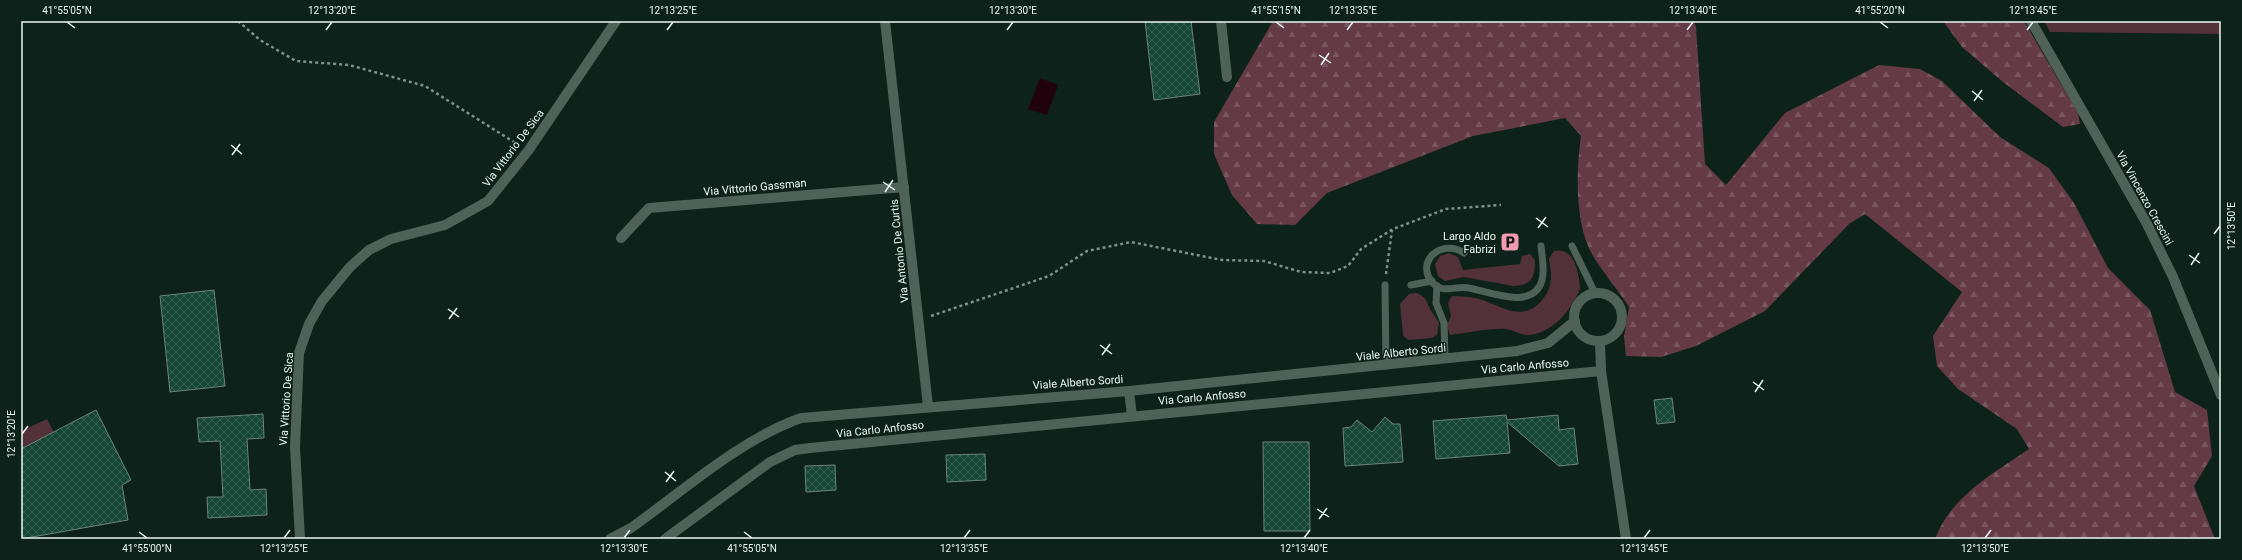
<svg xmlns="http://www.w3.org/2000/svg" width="2242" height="560" font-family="Roboto,sans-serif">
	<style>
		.green { fill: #53313a }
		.forest { fill: url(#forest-firs) }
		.water { fill: #21020c }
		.building { fill: url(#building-cross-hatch); stroke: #6b8479 }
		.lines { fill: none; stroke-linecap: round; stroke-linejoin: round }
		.path { stroke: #7f918a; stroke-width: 2.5; stroke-dasharray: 3 3; stroke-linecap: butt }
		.lane { stroke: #4f625a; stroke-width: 7 }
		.street { stroke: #4f625a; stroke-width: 10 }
		.ticks { fill: none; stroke: #eaf8f2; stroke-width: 1.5 }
		.labels { text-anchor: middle; stroke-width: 3; stroke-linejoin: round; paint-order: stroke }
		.street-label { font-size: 11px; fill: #eaf8f2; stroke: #0c221a }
		.poi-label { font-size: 11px; fill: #eaf8f2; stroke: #0c221a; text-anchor: end }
		.neatline { fill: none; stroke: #eaf8f2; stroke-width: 1.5 }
		.ticks-label { font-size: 10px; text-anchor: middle; fill: #eaf8f2 }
	</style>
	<defs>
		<pattern id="forest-firs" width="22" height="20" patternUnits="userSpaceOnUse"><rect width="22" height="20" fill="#633a45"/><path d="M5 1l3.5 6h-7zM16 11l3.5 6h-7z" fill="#7a5760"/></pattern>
		<pattern id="building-cross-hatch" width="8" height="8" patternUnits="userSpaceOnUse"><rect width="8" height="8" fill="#164636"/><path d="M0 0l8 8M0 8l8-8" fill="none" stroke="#386154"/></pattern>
	</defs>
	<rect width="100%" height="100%" fill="#0c221a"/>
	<g class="green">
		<polygon points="2044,21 2221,21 2221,34 2050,32"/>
		<path d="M1554,251C1575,246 1579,274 1580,289C1571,310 1552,335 1526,335C1519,334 1513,330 1506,329C1490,328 1466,333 1450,335L1447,325L1451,316L1448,303L1452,296C1463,296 1473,297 1483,300C1504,308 1524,322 1542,300C1553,287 1552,275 1549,259Z"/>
		<path d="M1449,253L1458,257L1463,270L1520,264L1522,256L1530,254L1535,260C1535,278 1532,285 1513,286L1464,277L1445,281L1438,276L1435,264L1440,256Z"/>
		<path d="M1416,293C1428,297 1426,303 1432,312C1434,316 1437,319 1439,323L1437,335L1432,338L1408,340L1403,335L1400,304L1409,294Z"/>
		<polygon points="47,419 54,433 21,448 21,431"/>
	</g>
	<g class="forest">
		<path d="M1273,21H1694L1696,27L1705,164L1726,185L1785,113L1879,65L1920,69L1942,81L2000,137L2049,168L2074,203L2108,268L2150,310L2175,392L2207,410L2212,456L2194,486L2215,539H1935C1951,496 1994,473 2029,449L2017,429L1958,389L1937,366L1933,336L1962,292L1865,214L1849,224L1765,311L1696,346L1661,357L1626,356L1624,337L1629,307C1618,290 1605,275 1595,259C1574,228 1576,171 1581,136L1565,118L1473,136L1327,193L1295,225L1257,224L1232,195L1214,154V122Z"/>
		<polygon points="1943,21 2024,21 2078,113 2080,124 2063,127 2003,82 1962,47"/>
	</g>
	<polygon class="water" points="1040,78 1058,85 1047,115 1028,109"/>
	<g class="building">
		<polygon points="1145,21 1191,21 1200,94 1154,100"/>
		<polygon points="214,290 225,386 170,392 160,296"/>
		<polygon points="1672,398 1675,422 1657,424 1654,400"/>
		<polygon points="96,410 131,480 122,485 128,520 21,539 21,449"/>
		<polygon points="263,414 264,438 247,439 250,490 266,489 267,515 208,518 207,497 223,497 220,441 199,442 197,418"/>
		<polygon points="1506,415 1507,420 1558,415 1559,430 1574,428 1578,464 1559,466 1507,422 1510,453 1436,459 1433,421"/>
		<polygon points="1385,417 1393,424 1400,424 1403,462 1345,466 1343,428 1351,427 1357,420 1372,432"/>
		<polygon points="1263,442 1309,442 1310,531 1264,531"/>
		<polygon points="985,454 986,480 947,482 946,455"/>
		<polygon points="835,465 836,490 806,492 805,466"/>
	</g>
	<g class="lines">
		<g class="path">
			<polyline points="238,21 260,40 296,61 349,65 425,86 517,144"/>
			<polyline points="1386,274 1392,230"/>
			<polyline points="931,316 1049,276 1087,251 1131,242 1222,260 1264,261 1301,272 1330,273 1348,266 1361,249 1393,229 1446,209 1501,205"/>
		</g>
		<g class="lane">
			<polyline points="1572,246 1595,293"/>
			<path d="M1464,253C1442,238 1415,261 1432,282C1443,295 1456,285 1469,288C1490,292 1534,311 1542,280C1545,270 1542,257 1541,246"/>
			<polyline points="1385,285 1386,366"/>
			<polyline points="1411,285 1432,281"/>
			<polyline points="1437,286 1436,303 1444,323 1445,359"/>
		</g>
		<g class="street">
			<polyline points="885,21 928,406"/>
			<polyline points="1221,21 1227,77"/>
			<polyline points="2031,21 2147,224 2173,277 2221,395"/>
			<polyline points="621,238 649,208 904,187"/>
			<circle cx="1598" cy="317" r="24"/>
			<polyline points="1600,341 1601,371"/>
			<polyline points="1129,391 1132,416"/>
			<polyline points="300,539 295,447 299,353 309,324 322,301 350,267 369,250 391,239 445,225 488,201 528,151 616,21"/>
			<path d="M610,539L631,528C683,491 741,439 801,418L1129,391L1517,351L1548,343L1575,321"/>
			<polyline points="665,539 770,462 795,450 810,448 1601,371 1626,539"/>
		</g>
	</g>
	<path class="ticks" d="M67,22L75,28M1276,22L1284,28M1880,22L1888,28M326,30L332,22M667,30L673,22M1007,30L1013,22M1347,30L1353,22M1687,30L1693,22M2027,30L2033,22M1319,55L1331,63M1321,65L1329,53M1972,91L1983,100M1974,101L1982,90M231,145L242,154M232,155L240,144M883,182L895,190M885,192L893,180M1536,218L1548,227M1538,228L1546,217M2214,234L2220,226M2189,255L2200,263M2191,265L2199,253M448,309L459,317M449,319L457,308M1100,345L1112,354M1102,355L1110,344M1753,382L1764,390M1755,392L1763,380M22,434L28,426M665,472L676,481M666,482L674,471M1317,509L1329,517M1319,519L1327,508M139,532L147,538M744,532L752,538M284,538L290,530M624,538L630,530M964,538L970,530M1304,538L1310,530M1644,538L1650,530M1985,538L1991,530"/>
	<defs>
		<symbol id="parking-square" viewBox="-11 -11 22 22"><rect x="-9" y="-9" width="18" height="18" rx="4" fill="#f19ab1" stroke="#0c221a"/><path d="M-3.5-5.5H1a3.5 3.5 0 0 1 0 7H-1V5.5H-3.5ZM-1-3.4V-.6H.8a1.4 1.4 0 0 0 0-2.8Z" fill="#111"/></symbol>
	</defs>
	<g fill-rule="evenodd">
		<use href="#parking-square" x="1499" y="231" width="22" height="22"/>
	</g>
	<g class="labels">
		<g class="street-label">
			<text transform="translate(513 148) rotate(-53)" y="4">Via Vittorio De Sica</text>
			<text transform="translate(755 187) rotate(-5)" y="4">Via Vittorio Gassman</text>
			<text transform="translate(2145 198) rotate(61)" y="4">Via Vincenzo Crescini</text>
			<text transform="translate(899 251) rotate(-96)" y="4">Via Antonio De Curtis</text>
			<text transform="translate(1401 352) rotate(-6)" y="4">Viale Alberto Sordi</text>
			<text transform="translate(1525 366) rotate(-5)" y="4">Via Carlo Anfosso</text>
			<text transform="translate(1078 382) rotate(-4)" y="4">Viale Alberto Sordi</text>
			<text transform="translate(1202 397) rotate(-5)" y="4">Via Carlo Anfosso</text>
			<text transform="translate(286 399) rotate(-86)" y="4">Via Vittorio De Sica</text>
			<text transform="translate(880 429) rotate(-6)" y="4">Via Carlo Anfosso</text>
		</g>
		<g class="poi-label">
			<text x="1496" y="240">Largo Aldo<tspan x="1496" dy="13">Fabrizi</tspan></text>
		</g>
	</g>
	<rect width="2242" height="560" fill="none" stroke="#0c221a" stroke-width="44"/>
	<rect x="22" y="22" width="2198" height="516" class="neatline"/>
	<g class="ticks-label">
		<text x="67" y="14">41°55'05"N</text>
		<text x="332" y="14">12°13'20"E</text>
		<text x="673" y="14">12°13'25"E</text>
		<text x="1013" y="14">12°13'30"E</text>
		<text x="1276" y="14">41°55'15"N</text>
		<text x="1353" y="14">12°13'35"E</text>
		<text x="1693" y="14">12°13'40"E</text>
		<text x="1880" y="14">41°55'20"N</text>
		<text x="2033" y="14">12°13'45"E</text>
		<text transform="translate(2231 226) rotate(-90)" y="4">12°13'50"E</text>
		<text transform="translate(11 434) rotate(-90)" y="4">12°13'20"E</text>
		<text x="147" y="552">41°55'00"N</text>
		<text x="284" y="552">12°13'25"E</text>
		<text x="624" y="552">12°13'30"E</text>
		<text x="752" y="552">41°55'05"N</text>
		<text x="964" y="552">12°13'35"E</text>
		<text x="1304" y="552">12°13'40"E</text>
		<text x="1644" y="552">12°13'45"E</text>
		<text x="1985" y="552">12°13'50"E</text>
	</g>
</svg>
